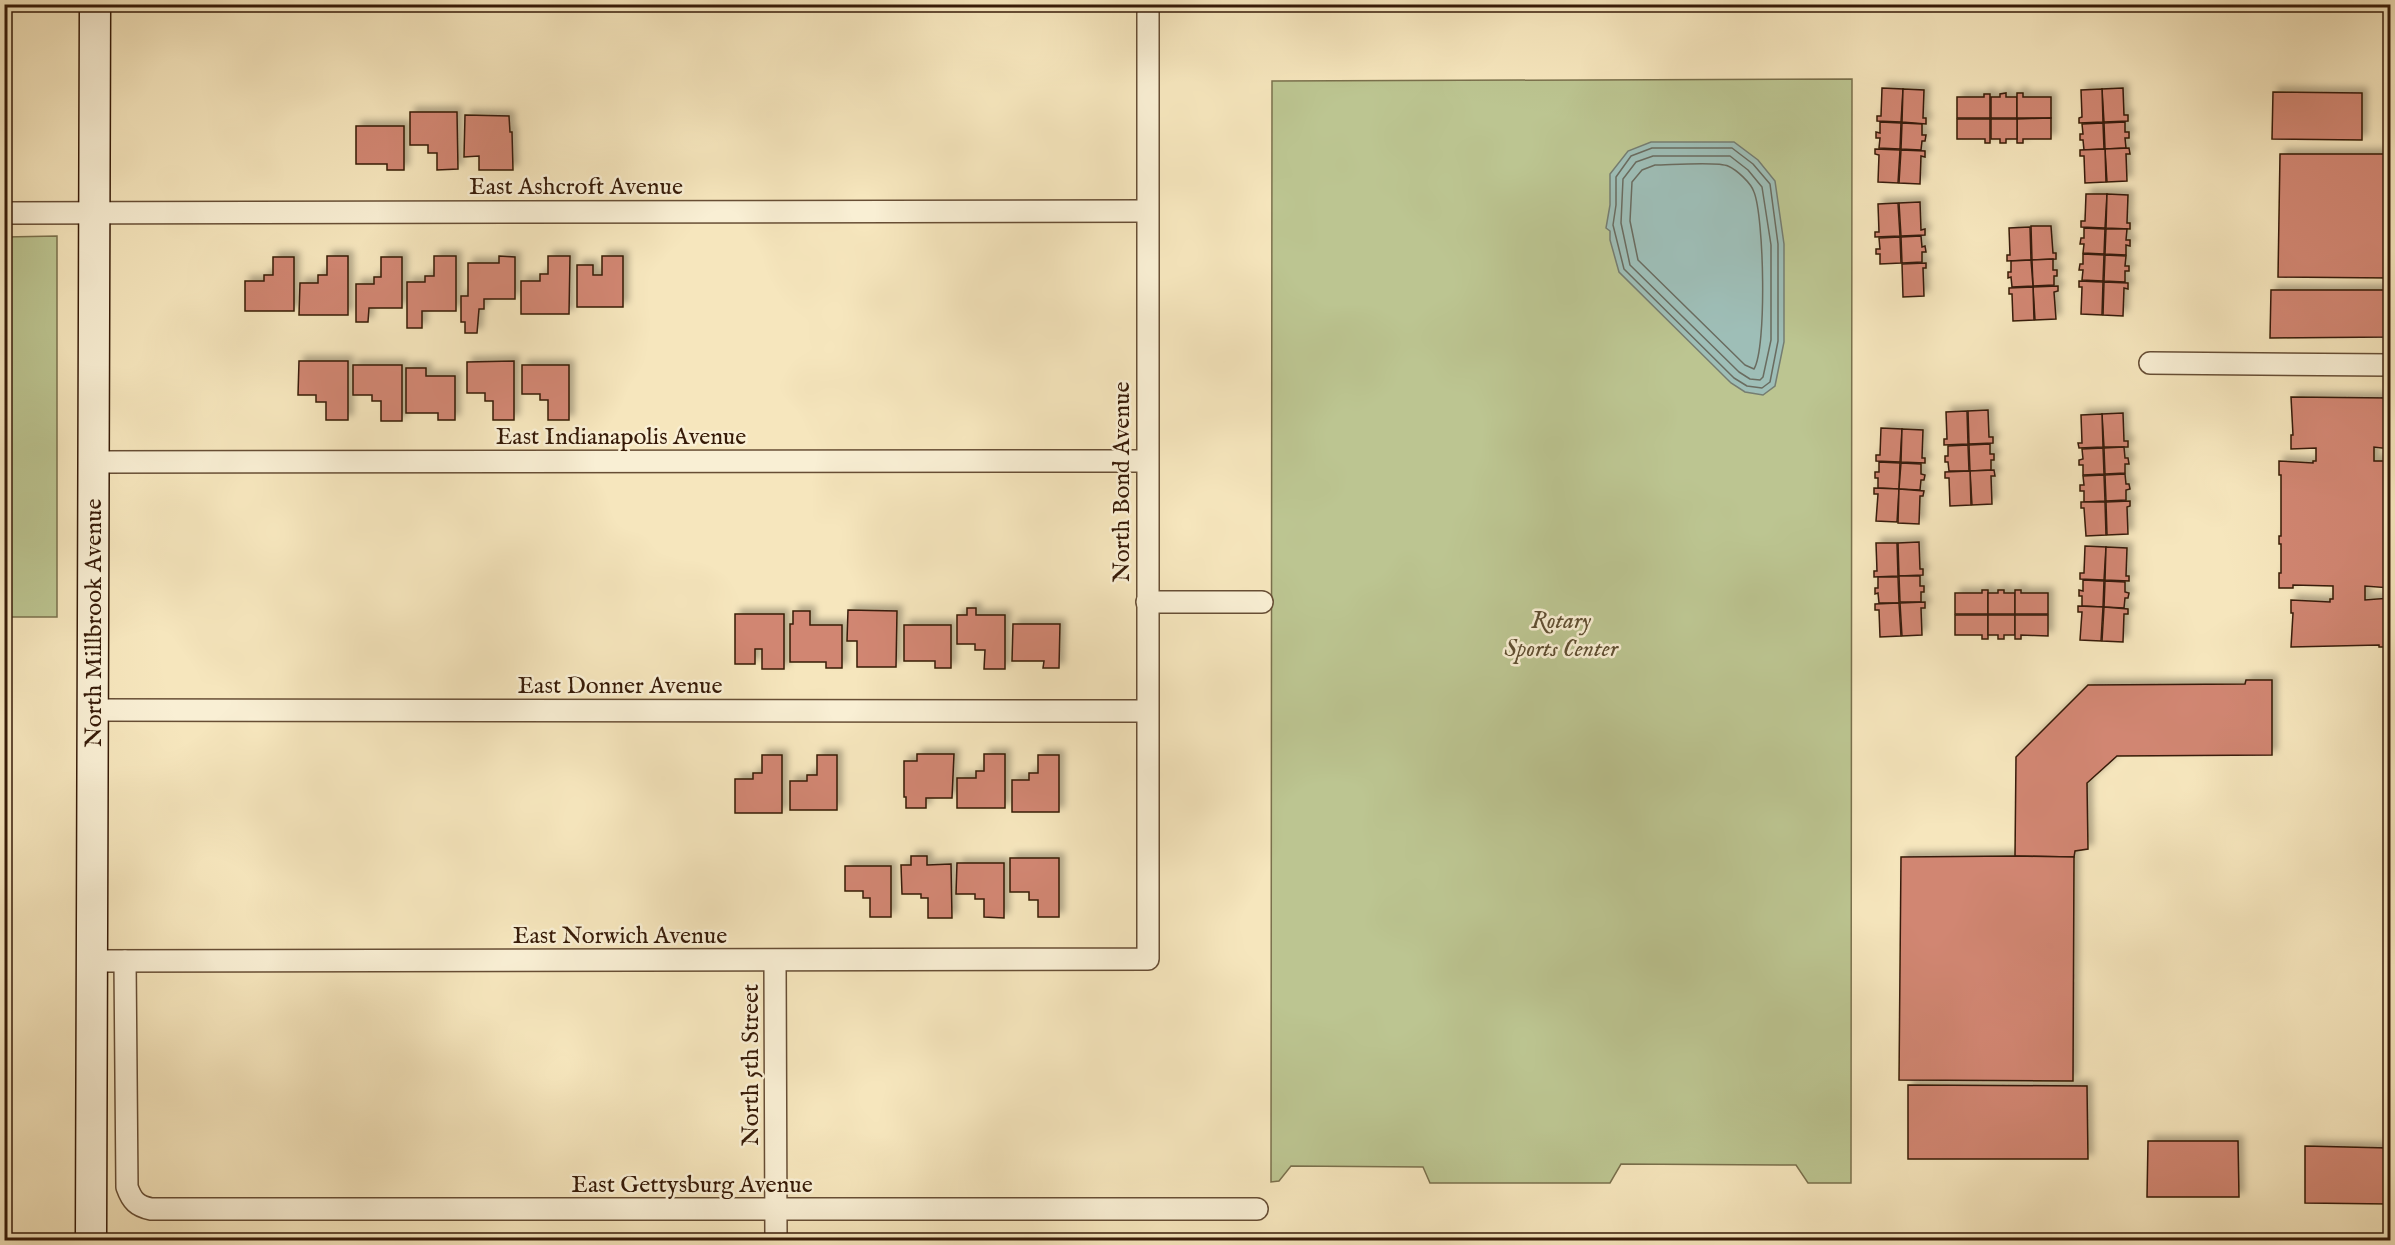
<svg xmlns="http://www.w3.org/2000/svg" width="2395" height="1245" font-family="'IM FELL English',serif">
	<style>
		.green { fill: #bcc591; stroke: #7a704c; stroke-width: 1.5 }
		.water { fill: #9ebeb7; stroke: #757d71; stroke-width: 1.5 }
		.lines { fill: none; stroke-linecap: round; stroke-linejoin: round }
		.shore { stroke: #6a6c60; stroke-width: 1.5 }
		.building { fill: #d18672; stroke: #371b08; stroke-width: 1.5; filter: url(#shadow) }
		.street-casing { stroke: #674e35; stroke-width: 24 }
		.secondary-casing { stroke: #371b08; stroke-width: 33 }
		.street { stroke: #f9efd4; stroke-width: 21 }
		.secondary { stroke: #f9efd4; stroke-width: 30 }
		.labels { text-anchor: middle; stroke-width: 5; stroke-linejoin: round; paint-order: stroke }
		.street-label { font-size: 24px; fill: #371b08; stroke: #f9efd4 }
		.park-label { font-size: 24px; font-style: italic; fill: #5f4e31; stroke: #f9efd4 }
	</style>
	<defs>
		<filter id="shadow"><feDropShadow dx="5" dy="-5" stdDeviation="3" flood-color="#0004"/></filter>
	</defs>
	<rect width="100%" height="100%" fill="#f6e6bd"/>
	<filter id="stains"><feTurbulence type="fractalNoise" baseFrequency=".00333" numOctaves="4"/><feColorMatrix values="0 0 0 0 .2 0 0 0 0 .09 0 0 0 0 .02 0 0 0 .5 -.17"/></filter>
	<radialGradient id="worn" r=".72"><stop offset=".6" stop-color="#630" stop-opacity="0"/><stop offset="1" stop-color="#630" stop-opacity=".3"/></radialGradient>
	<g class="green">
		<polygon points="1852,79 1851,1183 1808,1183 1796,1165 1621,1164 1610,1183 1430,1183 1423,1167 1291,1166 1279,1181 1271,1182 1272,81"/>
		<polygon points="57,236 57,617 5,617 5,237"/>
	</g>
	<polygon class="water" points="1651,142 1734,142 1758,160 1775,181 1784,244 1784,342 1775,386 1763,395 1745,392 1731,383 1619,272 1610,240 1610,231 1606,228 1610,205 1610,174 1628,151"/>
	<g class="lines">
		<g class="shore">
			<polygon points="1652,148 1732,148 1753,164 1770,184 1778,244 1778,341 1770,382 1762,388 1747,386 1734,378 1624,269 1613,225 1616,205 1616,177 1631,156"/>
			<polygon points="1653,156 1730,156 1748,170 1762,187 1771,245 1771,340 1763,377 1760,380 1750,379 1739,372 1630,265 1621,223 1623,179 1636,162"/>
			<path d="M1655,165C1669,165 1719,161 1728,166C1737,170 1751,183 1754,192C1764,217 1767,347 1754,369L1745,365L1638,260L1630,221L1632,182L1642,170Z"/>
		</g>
	</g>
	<g class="building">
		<polygon points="1882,88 1903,89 1901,122 1877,121 1877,116 1881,116"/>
		<polygon points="2123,88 2124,115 2128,115 2128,121 2104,122 2102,89"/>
		<polygon points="1903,89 1924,90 1923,118 1926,118 1926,124 1902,122"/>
		<polygon points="2102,89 2103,122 2079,123 2079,118 2082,117 2081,90"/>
		<polygon points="2273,92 2362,93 2362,140 2272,139"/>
		<polygon points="2006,93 2006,97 2017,97 2017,118 1991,118 1991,97 2000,97 2000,94"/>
		<polygon points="2017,93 2023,93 2023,97 2051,97 2051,118 2017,118"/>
		<polygon points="1984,94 1990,94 1990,118 1957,118 1957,97 1984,97"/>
		<polygon points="410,112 457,112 458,169 437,170 437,153 428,153 428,145 410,145"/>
		<polygon points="465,115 509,116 510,132 512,132 513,170 479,170 479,156 464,157"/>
		<polygon points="2051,118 2051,139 2023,139 2023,143 2017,143 2017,119"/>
		<polygon points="1957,119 1990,119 1990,143 1985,143 1985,139 1957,139"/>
		<polygon points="1991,119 2017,119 2017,139 2006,139 2006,143 2000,143 2000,139 1991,139"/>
		<polygon points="1880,122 1901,123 1900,149 1879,148 1880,138 1876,138 1876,132 1880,133"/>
		<polygon points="2125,122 2125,132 2129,132 2129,138 2125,138 2126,148 2105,149 2104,123"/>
		<polygon points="1902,123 1922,124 1922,135 1926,135 1925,141 1922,141 1921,150 1901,149"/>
		<polygon points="2103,123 2104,149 2084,150 2083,140 2080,140 2080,134 2083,134 2082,124"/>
		<polygon points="356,126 404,126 404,170 387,170 387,164 356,164"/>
		<polygon points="2129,148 2130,154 2126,154 2127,181 2107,182 2105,149"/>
		<polygon points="1875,149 1900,150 1898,183 1878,182 1879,155 1875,154"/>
		<polygon points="2105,149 2106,182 2085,183 2084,156 2080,156 2080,150"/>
		<polygon points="1901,150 1925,151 1925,157 1921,156 1920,184 1899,183"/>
		<polygon points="2280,154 2390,154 2390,278 2278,277"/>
		<polygon points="2086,194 2107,194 2105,228 2081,227 2081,221 2085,221"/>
		<polygon points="2107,194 2128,195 2127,223 2130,223 2130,229 2106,228"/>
		<polygon points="1920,202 1921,230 1925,229 1925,235 1901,236 1899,203"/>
		<polygon points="1898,203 1900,236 1875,237 1875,232 1879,232 1878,204"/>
		<polygon points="2031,226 2051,226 2053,253 2056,253 2056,259 2032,260"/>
		<polygon points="2030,227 2031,260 2007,261 2007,255 2010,255 2009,228"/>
		<polygon points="2084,228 2105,229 2104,254 2083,253 2084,244 2080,244 2081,238 2084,238"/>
		<polygon points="2106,229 2127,229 2126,240 2130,240 2130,246 2126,245 2126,255 2105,254"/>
		<polygon points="1921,236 1922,247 1925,246 1926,252 1922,252 1922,262 1902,263 1901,237"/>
		<polygon points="1900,237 1901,263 1880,264 1880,254 1876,254 1876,249 1880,249 1879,238"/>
		<polygon points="2083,254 2104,255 2103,281 2082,280 2083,270 2079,270 2080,264 2083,264"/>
		<polygon points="2105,255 2126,256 2125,266 2129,266 2129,271 2125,271 2125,282 2104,281"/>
		<polygon points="327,256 348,256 348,315 299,315 300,283 318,283 318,275 327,275"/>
		<polygon points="434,256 456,256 456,311 422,311 422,328 407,328 407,282 425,282 425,276 434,276"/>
		<polygon points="499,256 515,257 515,299 484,299 484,309 479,309 477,333 465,333 465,322 461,322 461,296 468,296 468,263 499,263"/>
		<polygon points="548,256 570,256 569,314 521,314 521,281 540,281 540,274 548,274"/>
		<polygon points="602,256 623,256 623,307 577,307 577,265 593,265 593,275 602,275"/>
		<polygon points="273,257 294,257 294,311 245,311 245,281 264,281 264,275 273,275"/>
		<polygon points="381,257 402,257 402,308 369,308 368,322 356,322 356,284 374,284 374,277 381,277"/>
		<polygon points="2053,259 2053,270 2057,270 2057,276 2054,276 2054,285 2033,286 2032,260"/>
		<polygon points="2031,260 2033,286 2012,287 2011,277 2008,278 2008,272 2011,272 2011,261"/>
		<polygon points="1926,263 1926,268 1923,268 1924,296 1903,297 1902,264"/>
		<polygon points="2079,281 2103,282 2102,315 2081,314 2082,287 2079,287"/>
		<polygon points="2104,282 2128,283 2128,289 2124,288 2123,316 2103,315"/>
		<polygon points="2058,286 2058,291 2054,292 2056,319 2035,320 2033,287"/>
		<polygon points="2033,287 2034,320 2013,321 2012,294 2009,294 2009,288"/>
		<polygon points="2271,290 2390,290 2390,337 2270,338"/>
		<polygon points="299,361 348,361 348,420 326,420 326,402 316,402 316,395 298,395"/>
		<polygon points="514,361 514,420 493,420 493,401 485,401 485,393 467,393 467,362"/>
		<polygon points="353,365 402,365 402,421 381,421 381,401 372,401 372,395 353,395"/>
		<polygon points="522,365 569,365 569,420 548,420 548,400 540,400 540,394 522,394"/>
		<polygon points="406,368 426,368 426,376 455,376 455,420 438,420 438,413 406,413"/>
		<polygon points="2291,397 2390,398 2390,449 2374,447 2374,461 2389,461 2387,505 2389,505 2387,573 2390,573 2390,588 2365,586 2365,600 2390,598 2390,647 2379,647 2379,645 2291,647 2293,613 2291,613 2291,600 2330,602 2330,599 2333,599 2333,586 2293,585 2293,588 2279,588 2279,573 2281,573 2281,544 2279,544 2279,536 2281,536 2281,475 2279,475 2279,461 2313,463 2313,461 2316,461 2316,448 2291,449 2291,435 2293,435"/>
		<polygon points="1988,410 1989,437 1993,437 1993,443 1969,444 1968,411"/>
		<polygon points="1967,411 1968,444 1944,445 1944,439 1947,439 1946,412"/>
		<polygon points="2123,413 2124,441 2128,441 2128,447 2104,447 2102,414"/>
		<polygon points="2102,414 2103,447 2079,448 2078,443 2082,443 2081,415"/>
		<polygon points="1881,428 1902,429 1900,462 1876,461 1876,455 1880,455"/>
		<polygon points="1902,429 1923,430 1922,458 1925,458 1925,463 1901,462"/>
		<polygon points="1990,444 1990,454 1994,454 1994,460 1991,460 1991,470 1970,471 1969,445"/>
		<polygon points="1968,445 1969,471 1949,471 1948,462 1945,462 1945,456 1948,456 1948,446"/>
		<polygon points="2124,447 2125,458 2128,458 2129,464 2125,464 2125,473 2105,474 2104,448"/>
		<polygon points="2103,448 2104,474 2083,475 2083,465 2079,465 2079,460 2083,459 2082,449"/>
		<polygon points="1879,462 1900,463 1899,489 1878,488 1878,478 1875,478 1875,472 1879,472"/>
		<polygon points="1901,463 1921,464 1921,474 1925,475 1924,480 1921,480 1920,490 1899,489"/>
		<polygon points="1994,470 1995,476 1991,476 1992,504 1972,505 1970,471"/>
		<polygon points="1970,471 1971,505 1950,506 1949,478 1945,478 1945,472"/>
		<polygon points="2125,474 2126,484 2129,484 2130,489 2126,490 2126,500 2106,501 2105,475"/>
		<polygon points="2104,475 2105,501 2084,502 2084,491 2080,491 2080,485 2084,485 2083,476"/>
		<polygon points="1874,488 1899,489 1897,522 1876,521 1878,494 1874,494"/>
		<polygon points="1899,489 1924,491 1923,496 1920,496 1919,524 1898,523"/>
		<polygon points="2130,501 2130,506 2127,507 2128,534 2107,535 2106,502"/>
		<polygon points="2081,502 2105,502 2106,535 2086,536 2084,508 2081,508"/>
		<polygon points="1919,542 1920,569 1923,569 1923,575 1899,576 1898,543"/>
		<polygon points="1876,543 1897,543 1898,576 1874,577 1874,571 1877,571"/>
		<polygon points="2085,546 2106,547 2104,580 2080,579 2080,573 2084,573"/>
		<polygon points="2106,547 2127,548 2126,576 2129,576 2129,581 2105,580"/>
		<polygon points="1899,576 1920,576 1920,586 1924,586 1924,592 1921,592 1921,602 1900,602"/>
		<polygon points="1878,577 1898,577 1899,603 1879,603 1878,593 1875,594 1875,588 1878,588"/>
		<polygon points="2083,580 2104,581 2103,607 2082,606 2082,596 2079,596 2079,590 2083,591"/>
		<polygon points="2105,581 2125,582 2125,592 2129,593 2128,598 2125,598 2124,608 2104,607"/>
		<polygon points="1982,590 1988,590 1988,614 1955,614 1955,593 1982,593"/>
		<polygon points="1998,590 2004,590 2004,593 2015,593 2015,614 1988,614 1988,593 1998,593"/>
		<polygon points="2015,590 2021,590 2021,593 2048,593 2048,614 2015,614"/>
		<polygon points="1925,602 1925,608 1921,608 1922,635 1902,636 1900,603"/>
		<polygon points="1899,603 1901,636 1880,637 1879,610 1875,610 1875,604"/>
		<polygon points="2078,606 2103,607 2101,641 2080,640 2082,612 2078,612"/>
		<polygon points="2104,607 2128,609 2128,614 2124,614 2123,642 2102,641"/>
		<polygon points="967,608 976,608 976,615 1005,615 1005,669 984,669 985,650 975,650 975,644 957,644 957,615 967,615"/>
		<polygon points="848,610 897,611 896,667 857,667 857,641 847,641"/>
		<polygon points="793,611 810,611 810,625 842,625 842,668 826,668 826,662 790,662 790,624 793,624"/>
		<polygon points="735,614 784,614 784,669 762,669 762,649 755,649 755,664 735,664"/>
		<polygon points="1955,615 1988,615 1988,639 1982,639 1982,635 1955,635"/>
		<polygon points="1988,615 2015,615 2015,635 2004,635 2004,639 1998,639 1998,635 1988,635"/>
		<polygon points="2015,615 2048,615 2048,636 2021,635 2021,639 2015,639"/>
		<polygon points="1013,624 1060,624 1059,668 1043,668 1044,661 1012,661"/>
		<polygon points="904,625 951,625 951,668 935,668 935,661 904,661"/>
		<polygon points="2246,680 2272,680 2272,755 2117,756 2087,783 2088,849 2075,851 2074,857 2015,856 2016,757 2088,685 2245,684"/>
		<polygon points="917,754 954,754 952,798 926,798 926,808 906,808 906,797 904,797 904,761 917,761"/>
		<polygon points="984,754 1005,754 1005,808 957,808 957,778 976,778 976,771 984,771"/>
		<polygon points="762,755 782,755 782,813 735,813 735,779 753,779 753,773 762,773"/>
		<polygon points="817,755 837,755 837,810 790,810 790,781 807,781 807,775 817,775"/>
		<polygon points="1038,755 1059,755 1059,812 1012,812 1012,780 1029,780 1029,773 1038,773"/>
		<polygon points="911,856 927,856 927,865 951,864 952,918 928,918 928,898 921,898 921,894 902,894 901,865 911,865"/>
		<polygon points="2015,856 2074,857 2073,1081 1899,1080 1901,857"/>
		<polygon points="1010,858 1059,858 1059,917 1038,917 1038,900 1029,900 1029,892 1010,892"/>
		<polygon points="957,863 1004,863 1004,918 984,917 984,899 975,899 975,894 956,894"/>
		<polygon points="845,866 891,866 891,917 870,917 870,898 863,898 863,891 845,891"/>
		<polygon points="1908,1085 2087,1086 2088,1159 1908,1159"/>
		<polygon points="2148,1141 2238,1141 2239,1197 2147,1197"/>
		<polygon points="2305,1146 2388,1148 2389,1204 2305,1203"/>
	</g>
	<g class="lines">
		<defs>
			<g id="street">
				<polyline points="4,213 1147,211"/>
				<polyline points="2150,363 2390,365"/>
				<polyline points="94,462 1147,461"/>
				<polyline points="1147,602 1262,602"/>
				<polyline points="92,710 1147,711"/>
				<polyline points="92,961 1148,959 1148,4"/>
				<path d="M125,961L127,1187C132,1201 137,1206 151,1209H1257"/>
				<polyline points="775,961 776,1240"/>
			</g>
			<polyline id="secondary" points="91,1240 95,4"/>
		</defs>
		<use href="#street" class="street-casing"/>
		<use href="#secondary" class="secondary-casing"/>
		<use href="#street" class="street"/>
		<use href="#secondary" class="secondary"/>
	</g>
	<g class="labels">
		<g class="street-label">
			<text x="576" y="194">East Ashcroft Avenue</text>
			<text x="621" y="444">East Indianapolis Avenue</text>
			<text transform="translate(1121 482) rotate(-90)" y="8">North Bond Avenue</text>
			<text transform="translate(93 623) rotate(-90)" y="8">North Millbrook Avenue</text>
			<text x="620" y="693">East Donner Avenue</text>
			<text x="620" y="943">East Norwich Avenue</text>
			<text transform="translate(750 1065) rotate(-90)" y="8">North 5th Street</text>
			<text x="692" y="1192">East Gettysburg Avenue</text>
		</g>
		<g class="park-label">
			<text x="1561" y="628">Rotary<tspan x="1561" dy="28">Sports Center</tspan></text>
		</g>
	</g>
	<rect width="2395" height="1245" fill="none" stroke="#f6e6bd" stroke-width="24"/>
	<rect x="6" y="6" width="2383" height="1233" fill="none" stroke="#371b08" stroke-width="3"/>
	<rect x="12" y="12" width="2371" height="1221" fill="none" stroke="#371b08" stroke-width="1.5"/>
	<rect width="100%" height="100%" filter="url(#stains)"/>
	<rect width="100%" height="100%" fill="url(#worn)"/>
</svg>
